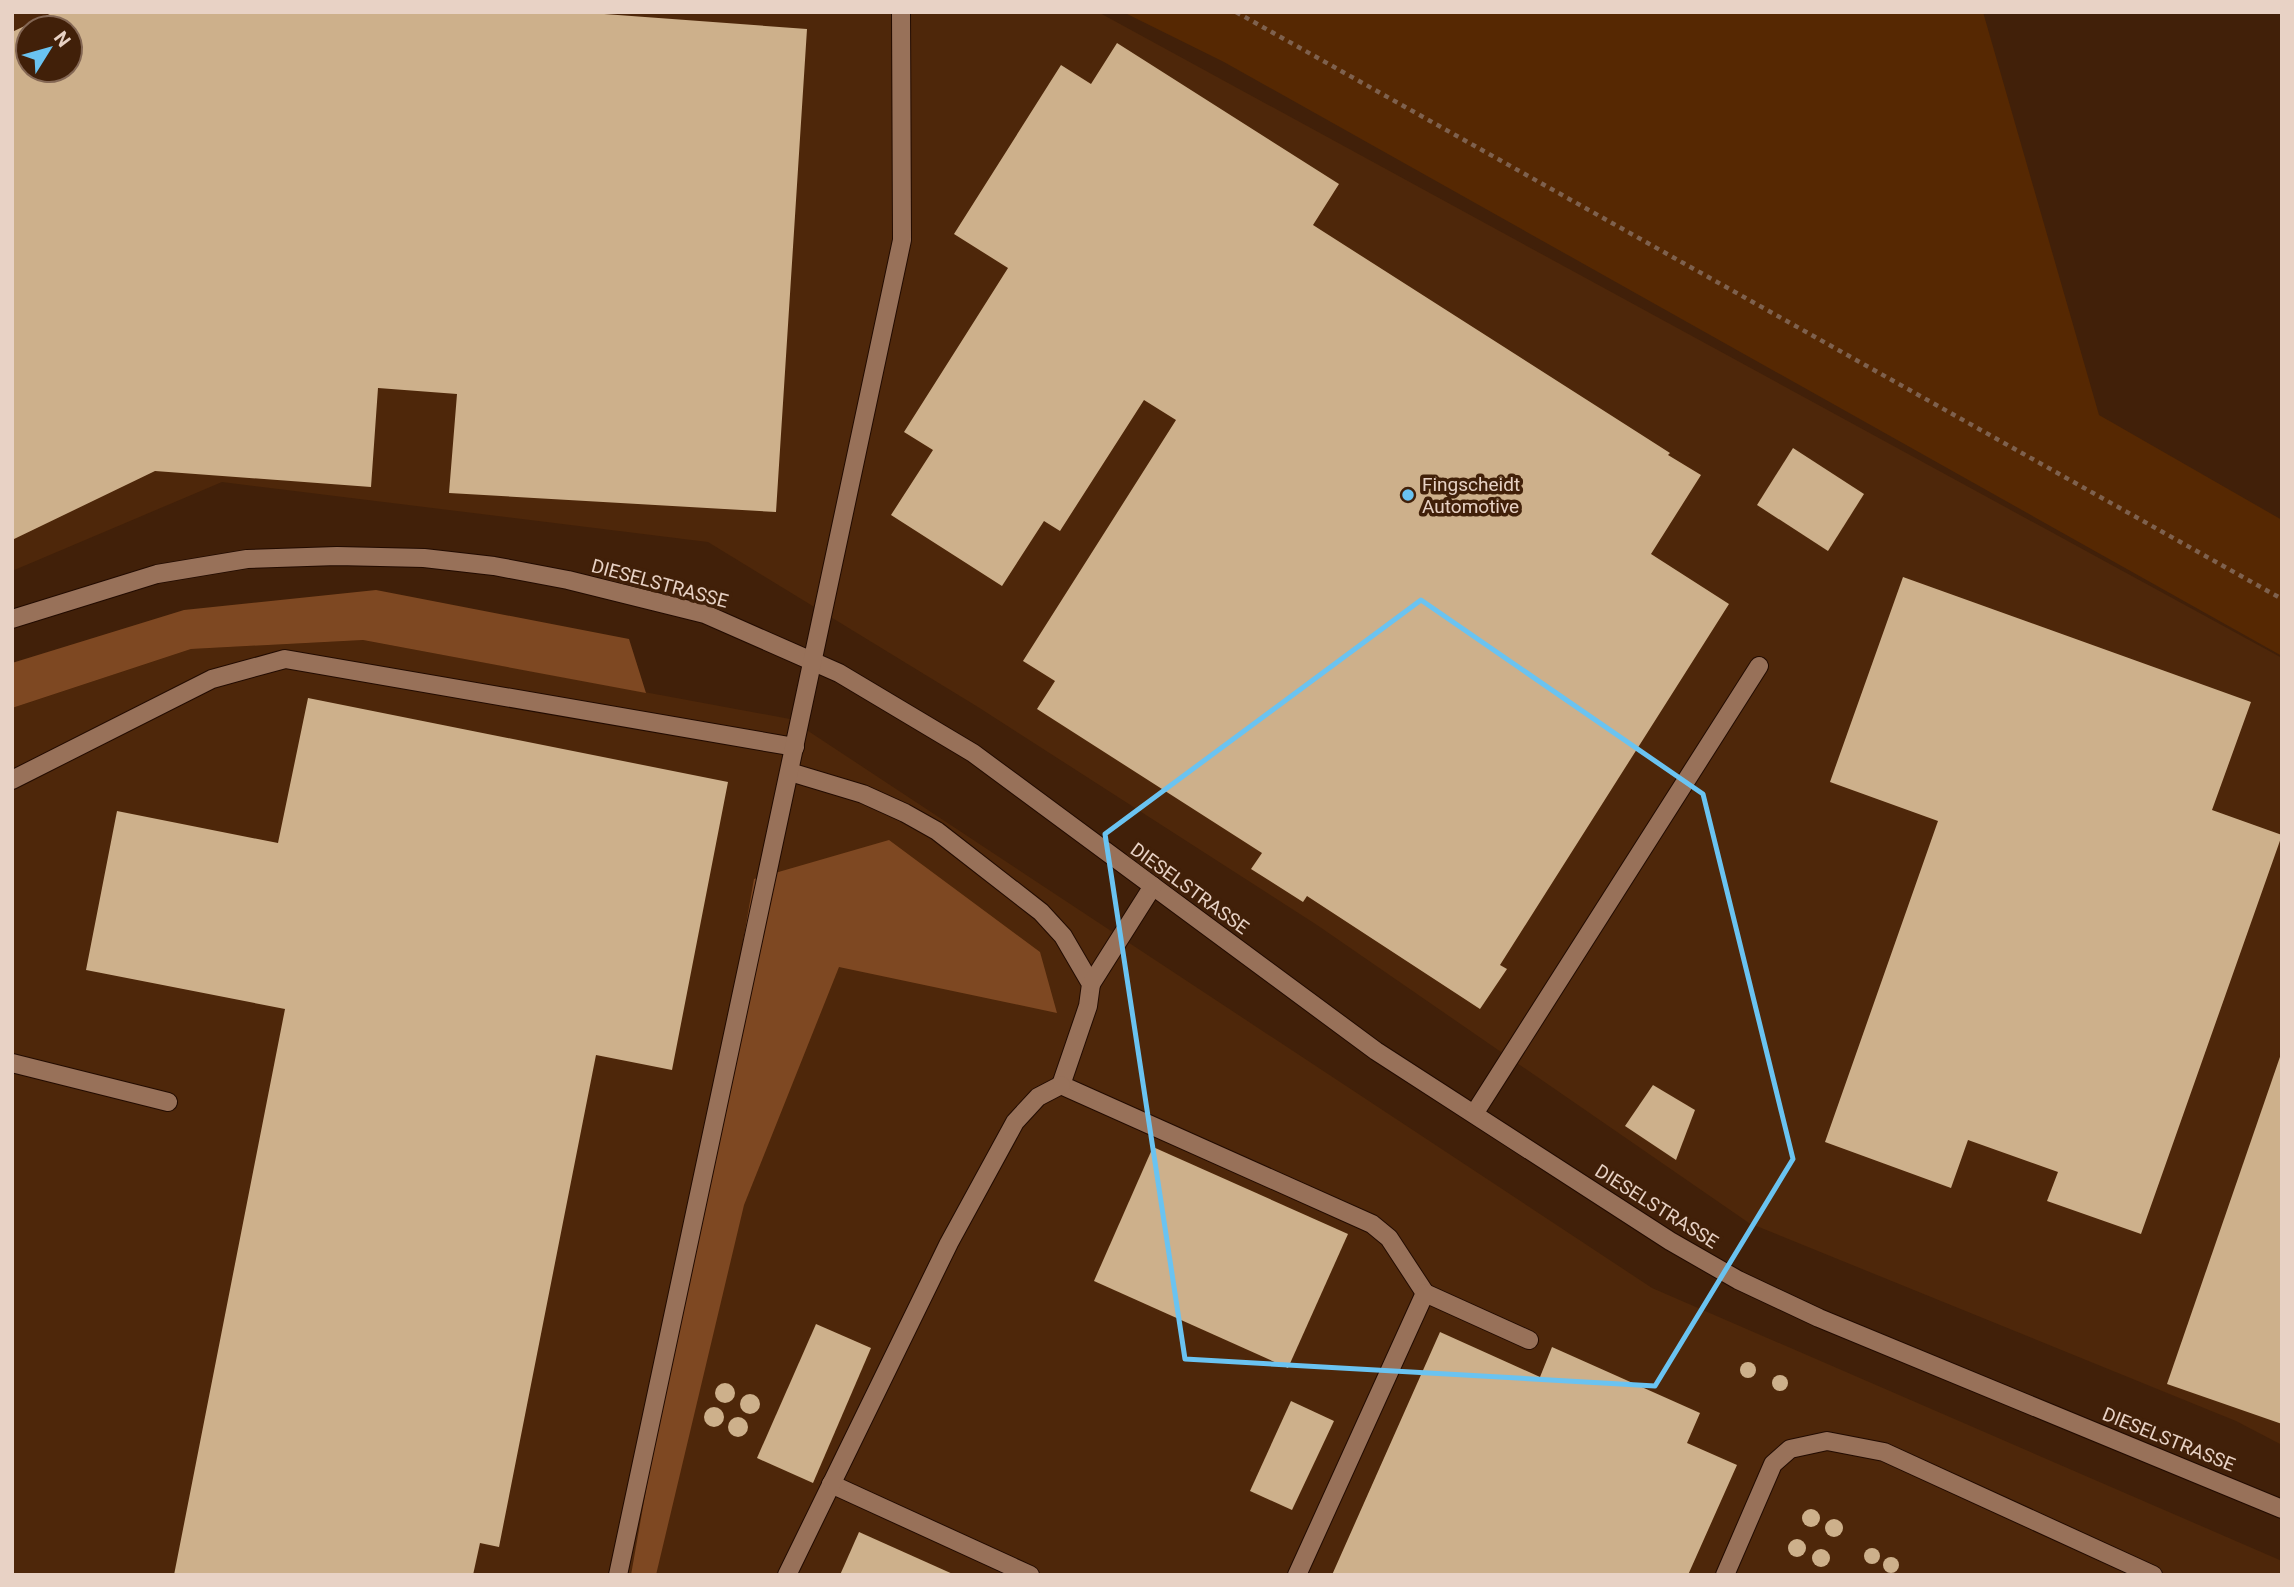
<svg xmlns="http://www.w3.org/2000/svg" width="2294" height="1587" font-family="Roboto,sans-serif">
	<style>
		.built { fill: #4e270a; fill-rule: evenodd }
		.green { fill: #562802 }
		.forest { fill: #7e4822 }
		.building { fill: #cdb08b; fill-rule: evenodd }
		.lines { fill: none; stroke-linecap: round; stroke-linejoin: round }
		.minor-casing { stroke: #220b00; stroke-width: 20 }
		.path { stroke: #7e614e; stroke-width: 4.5; stroke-dasharray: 5 5; stroke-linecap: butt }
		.minor { stroke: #987159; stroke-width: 18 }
		.marked { fill: none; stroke: #6ac3f1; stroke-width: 5; stroke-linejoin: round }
		.poi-dot { fill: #6ac3f1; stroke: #412009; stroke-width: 2.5 }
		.labels { text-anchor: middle; stroke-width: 7; stroke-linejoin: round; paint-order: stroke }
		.poi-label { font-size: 19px; fill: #e8d2c5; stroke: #412009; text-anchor: start }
		.street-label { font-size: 19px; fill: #e8d2c5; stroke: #412009 }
	</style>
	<rect width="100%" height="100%" fill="#412009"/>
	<g class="built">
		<path d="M12,12H1098L2282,658V1445L2236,1421L1749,1223L1317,925L978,707L708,542L222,482L12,571ZM28,28H70V70H28Z"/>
		<polygon points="363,640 790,719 1652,1288 2282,1561 2282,1575 12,1575 12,708 191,649"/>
	</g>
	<polygon class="green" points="1123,12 1983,12 2099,415 2282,520 2282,656 1224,62"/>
	<g class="forest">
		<polygon points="376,590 629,639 646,693 363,640 191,649 12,708 12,663 184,610"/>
		<polygon points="889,840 1040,952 1057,1013 839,967 744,1205 656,1575 631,1575 754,879"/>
	</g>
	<g class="building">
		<path d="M54,12H577L807,29L776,512L449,493L457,394L378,388L371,487L155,471L12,540V32ZM28,28H70V70H28Z"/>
		<polygon points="1117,43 1339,184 1313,225 1670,453 1668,455 1701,475 1651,554 1729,604 1500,965 1507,969 1480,1009 1307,896 1303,902 1251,869 1262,853 1037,709 1055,681 1023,661 1176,420 1144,400 1060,531 1044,521 1002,586 891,515 933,450 904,432 1008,268 954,234 1061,65 1091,84"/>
		<polygon points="1793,448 1864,494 1828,551 1757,505"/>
		<polygon points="1903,577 2251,702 2212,810 2282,835 2141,1234 2047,1201 2058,1172 1968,1140 1951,1188 1825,1142 1938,821 1830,782"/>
		<polygon points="308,698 728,782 672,1070 596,1055 499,1547 480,1543 473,1575 174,1575 285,1009 86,970 117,811 278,843"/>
		<polygon points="2281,1054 2282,1054 2282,1424 2167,1384"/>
		<polygon points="1653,1085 1695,1110 1676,1160 1625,1126"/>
		<polygon points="1153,1147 1348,1234 1288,1368 1094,1281"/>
		<polygon points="816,1324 871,1348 813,1483 757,1458"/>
		<polygon points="1440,1332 1540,1377 1552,1347 1700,1413 1687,1443 1737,1465 1688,1575 1332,1575"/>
		<circle cx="1748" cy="1370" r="8"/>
		<circle cx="1780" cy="1383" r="8"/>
		<circle cx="725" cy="1393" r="10"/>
		<circle cx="750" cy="1404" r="10"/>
		<polygon points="1291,1401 1334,1421 1292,1510 1250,1491"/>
		<circle cx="714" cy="1417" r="10"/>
		<circle cx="738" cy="1427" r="10"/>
		<circle cx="1811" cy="1518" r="9"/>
		<circle cx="1834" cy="1528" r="9"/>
		<polygon points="859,1532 955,1575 840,1575"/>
		<circle cx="1797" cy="1548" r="9"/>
		<circle cx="1872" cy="1556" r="8"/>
		<circle cx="1821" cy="1558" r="9"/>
		<circle cx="1891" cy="1565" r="8"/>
	</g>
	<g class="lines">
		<defs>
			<g id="minor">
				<polyline points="12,619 157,574 247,559 337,556 424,558 494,566 568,580 705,614 839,673 973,753 1376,1051 1670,1241 1738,1280 1819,1318 2282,1509"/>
				<polyline points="790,772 863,794 905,813 937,831 1041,912 1063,936 1091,984 1088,1006 1061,1085 1372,1224 1389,1238 1425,1293"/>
				<polyline points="12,780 212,679 285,659 795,747"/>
				<polyline points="1091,984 1153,886"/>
				<polyline points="12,1063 168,1102"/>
				<polyline points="1474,1114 1759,666"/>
				<polyline points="831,1484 1030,1575"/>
				<polyline points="618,1575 902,240 901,12"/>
				<polyline points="787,1575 949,1243 1015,1122 1038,1097 1061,1085"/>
				<polyline points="1297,1575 1425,1293 1529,1340"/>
				<polyline points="1725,1575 1773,1464 1790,1449 1827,1441 1884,1452 2153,1575"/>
			</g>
		</defs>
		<use href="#minor" class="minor-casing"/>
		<polyline class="path" points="1236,12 2282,599"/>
		<use href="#minor" class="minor"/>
	</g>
	<path class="marked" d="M1421,600L1703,794L1793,1159L1655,1386L1185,1359L1105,834Z"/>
	<circle class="poi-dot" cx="1408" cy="495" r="7"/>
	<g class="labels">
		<g class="poi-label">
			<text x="1422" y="491">Fingscheidt<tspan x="1422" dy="22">Automotive</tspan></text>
		</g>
		<g class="street-label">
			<text transform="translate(660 583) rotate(15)" y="7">DIESELSTRASSE</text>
			<text transform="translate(1190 888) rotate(36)" y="7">DIESELSTRASSE</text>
			<text transform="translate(1657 1206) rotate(32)" y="7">DIESELSTRASSE</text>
			<text transform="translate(2169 1439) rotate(22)" y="7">DIESELSTRASSE</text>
		</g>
	</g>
	<rect width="2294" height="1587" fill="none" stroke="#e8d2c5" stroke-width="28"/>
	<g transform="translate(49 49) rotate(53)"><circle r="33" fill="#412009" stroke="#846754" stroke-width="2"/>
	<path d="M0-5L12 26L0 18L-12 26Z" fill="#6ac3f1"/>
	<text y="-10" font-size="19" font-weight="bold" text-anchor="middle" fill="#e8d2c5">N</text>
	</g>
</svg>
